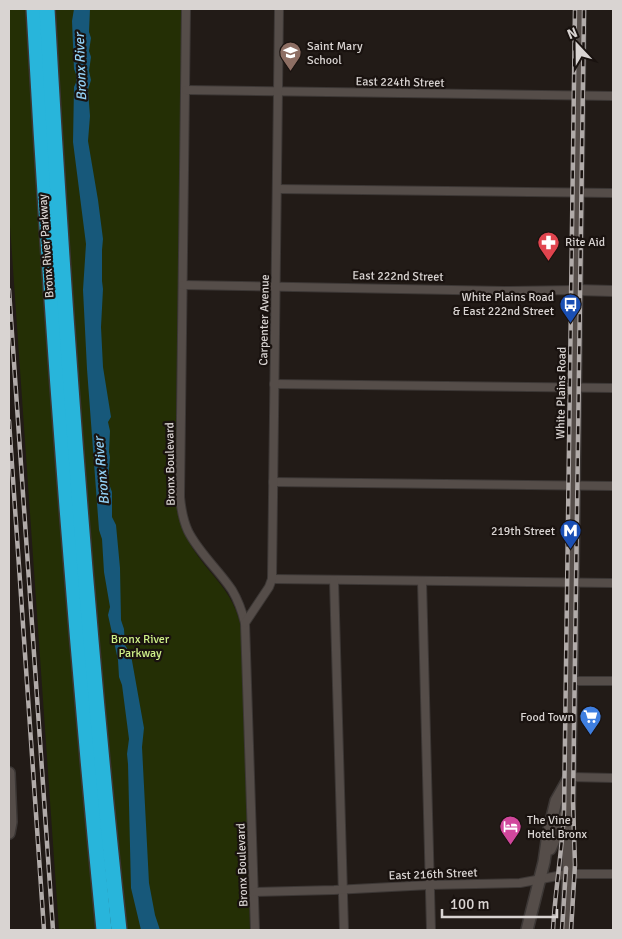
<svg xmlns="http://www.w3.org/2000/svg" width="622" height="939" font-family="Signika,sans-serif">
	<style>
		.green { fill: #242f05 }
		.water { fill: #17587a }
		.lines { fill: none; stroke-linecap: round; stroke-linejoin: round }
		.minor-casing { stroke: #3c3735; stroke-width: 10 }
		.tertiary-casing { stroke: #3c3735; stroke-width: 12 }
		.secondary-casing { stroke: #3c3735; stroke-width: 14 }
		.motorway-casing { stroke: #3c3735; stroke-width: 18 }
		.minor { stroke: #554d49; stroke-width: 8 }
		.tertiary { stroke: #554d49; stroke-width: 10 }
		.secondary { stroke: #554d49; stroke-width: 11 }
		.motorway { stroke: #28b5db; stroke-width: 15 }
		.rail-casing { stroke: #b1aba9; stroke-width: 4.5 }
		.rail { stroke: #19120f; stroke-width: 2.5; stroke-dasharray: 8; stroke-linecap: butt }
		.labels { text-anchor: middle; stroke-width: 4.5; stroke-linejoin: round; paint-order: stroke }
		.poi-label { font-size: 12px; fill: #d9d4d2; stroke: #19120f; text-anchor: start }
		.street-label { font-size: 12px; fill: #d9d4d2; stroke: #19120f }
		.park-label { font-size: 12px; fill: #cff089; stroke: #19120f }
		.water-label { font-size: 14px; font-style: italic; fill: #93d0f5; stroke: #19120f }
	</style>
	<rect width="100%" height="100%" fill="#221b17"/>
	<path class="green" d="M9,9H182L175,486C177,511 180,527 193,549C200,560 209,570 217,580C229,594 239,612 242,632L250,930H59L9,211Z"/>
	<path class="water" d="M74,9H90L89,32L91,38L89,51L91,57L89,71L91,80L88,90L90,116L88,141L98,200L103,239L102,250V281L103,289L101,327L103,367L111,417L108,422L110,431L109,452L110,457L108,481L112,492V517L116,525L120,568L121,620L124,629L125,645L131,655L144,728L142,747L149,883L155,915L160,930H141L131,888L128,764L127,754L129,739L122,685L119,677L118,660L108,615L110,607L104,572L102,539L99,530L87,369L83,290L86,244L73,142L74,87C78,80 77,76 74,69L72,21Z"/>
	<g class="lines">
		<defs>
			<g id="minor">
				<path d="M186,9L180,497C181,508 183,520 188,531C199,553 218,569 232,590C238,600 242,611 245,623L255,930"/>
				<polyline points="186,90 613,96"/>
				<polyline points="277,189 613,193"/>
				<polyline points="183,285 505,291 576,290"/>
				<polyline points="274,384 613,388"/>
				<polyline points="273,482 613,486"/>
				<polyline points="272,579 613,583"/>
				<polyline points="334,580 344,930"/>
				<polyline points="422,581 431,930"/>
				<polyline points="245,623 269,587 272,579 279,9"/>
				<polyline points="571,681 613,681"/>
				<polyline points="570,777 613,778"/>
				<polyline points="254,892 334,890 430,885 520,883 568,874 613,874"/>
			</g>
			<polyline id="tertiary" points="576,290 613,291"/>
			<g id="secondary">
				<polyline points="9,773 11,822 9,833"/>
				<polyline points="550,849 567,811"/>
				<polyline points="527,930 544,862 548,834 556,801 569,778"/>
				<polyline points="567,930 572,651 580,9"/>
			</g>
			<g id="motorway">
				<path d="M34,9C51,316 74,624 104,930"/>
				<path d="M47,9C64,316 86,624 119,930"/>
			</g>
		</defs>
		<use href="#minor" class="minor-casing"/>
		<use href="#tertiary" class="tertiary-casing"/>
		<use href="#secondary" class="secondary-casing"/>
		<use href="#motorway" class="motorway-casing"/>
		<use href="#minor" class="minor"/>
		<use href="#tertiary" class="tertiary"/>
		<use href="#secondary" class="secondary"/>
		<use href="#motorway" class="motorway"/>
		<defs>
			<g id="rail">
				<polyline points="9,290 53,930"/>
				<polyline points="9,421 44,930"/>
				<path d="M553,930C555,891 562,852 564,812L575,9"/>
				<polyline points="562,930 566,868"/>
				<polyline points="571,930 575,865 573,801 584,9"/>
			</g>
		</defs>
		<use href="#rail" class="rail-casing"/>
		<use href="#rail" class="rail"/>
	</g>
	<defs>
		<symbol id="school-pin" viewBox="-11 -11 22 30"><path d="M0 17L-7.5 6A9.5 9.5 0 1 1 7.5 6Z" fill="#8d6e63" stroke="#19120f"/><path d="M0-5L7-2L0 1L-7-2ZM-4 1L0 2.5L4 1V4Q0 6-4 4Z" fill="#fff"/></symbol>
		<symbol id="pharmacy-pin" viewBox="-11 -11 22 30"><path d="M0 17L-7.5 6A9.5 9.5 0 1 1 7.5 6Z" fill="#e0444e" stroke="#19120f"/><path d="M-2-6h4v4h4v4h-4v4h-4v-4h-4v-4h4Z" fill="#fff"/></symbol>
		<symbol id="bus-pin" viewBox="-11 -11 22 30"><path d="M0 17L-7.5 6A9.5 9.5 0 1 1 7.5 6Z" fill="#1a4fb4" stroke="#19120f"/><path d="M-5-6H5V4H4V6H2V4H-2V6H-4V4H-5ZM-3.5-4V0h7V-4ZM-3.5 1.2v1.5H-2V1.2ZM2 1.2v1.5H3.5V1.2Z" fill="#fff"/></symbol>
		<symbol id="metro-pin" viewBox="-11 -11 22 30"><path d="M0 17L-7.5 6A9.5 9.5 0 1 1 7.5 6Z" fill="#1a4fb4" stroke="#19120f"/><path d="M-5.5 5V-5H-3L0 0L3-5H5.5V5H3V-.5L0 4L-3-.5V5Z" fill="#fff"/></symbol>
		<symbol id="supermarket-pin" viewBox="-11 -11 22 30"><path d="M0 17L-7.5 6A9.5 9.5 0 1 1 7.5 6Z" fill="#3f7fe0" stroke="#19120f"/><path d="M-6-5.5h2.5l.6 2H6L4.5 2H-2.5L-4.4-4H-6ZM-1.5 3.2a1.3 1.3 0 1 0 .1 0ZM3 3.2a1.3 1.3 0 1 0 .1 0Z" fill="#fff"/></symbol>
		<symbol id="hotel-pin" viewBox="-11 -11 22 30"><path d="M0 17L-7.5 6A9.5 9.5 0 1 1 7.5 6Z" fill="#d1479c" stroke="#19120f"/><path d="M-6-4.5h1.5V1H6V5H4.5V3h-9V5H-6ZM-4 0a1.8 1.8 0 1 1 3.6 0ZM.5 0V-2.5h3Q6-2.5 6 0Z" fill="#fff"/></symbol>
	</defs>
	<g fill-rule="evenodd">
		<use href="#school-pin" x="278" y="40" width="25" height="34"/>
		<use href="#pharmacy-pin" x="536" y="230" width="25" height="34"/>
		<use href="#bus-pin" x="558" y="292" width="25" height="34"/>
		<use href="#metro-pin" x="558" y="518" width="25" height="34"/>
		<use href="#supermarket-pin" x="578" y="704" width="25" height="34"/>
		<use href="#hotel-pin" x="498" y="814" width="25" height="34"/>
	</g>
	<g class="labels">
		<g class="poi-label">
			<text x="307" y="50">Saint Mary<tspan x="307" dy="14">School</tspan></text>
			<text x="565" y="246">Rite Aid</text>
			<text x="554" y="301" text-anchor="end">White Plains Road<tspan x="554" dy="14">&amp; East 222nd Street</tspan></text>
			<text x="555" y="535" text-anchor="end">219th Street</text>
			<text x="574" y="721" text-anchor="end">Food Town</text>
			<text x="527" y="824">The Vine<tspan x="527" dy="14">Hotel Bronx</tspan></text>
		</g>
		<g class="street-label">
			<text transform="translate(400 82) rotate(1)" y="4">East 224th Street</text>
			<text transform="translate(46 246) rotate(-94)" y="4">Bronx River Parkway</text>
			<text transform="translate(398 276) rotate(1)" y="4">East 222nd Street</text>
			<text transform="translate(264 320) rotate(-89)" y="4">Carpenter Avenue</text>
			<text transform="translate(561 393) rotate(-89)" y="4">White Plains Road</text>
			<text transform="translate(170 464) rotate(-91)" y="4">Bronx Boulevard</text>
			<text transform="translate(242 865) rotate(-92)" y="4">Bronx Boulevard</text>
			<text transform="translate(433 874) rotate(-2)" y="4">East 216th Street</text>
		</g>
		<g class="park-label">
			<text x="140" y="643">Bronx River<tspan x="140" dy="14">Parkway</tspan></text>
		</g>
		<g class="water-label">
			<text transform="translate(80 67) rotate(-92)" y="5">Bronx River</text>
			<text transform="translate(101 471) rotate(-95)" y="5">Bronx River</text>
		</g>
	</g>
	<rect width="622" height="939" fill="none" stroke="#d9d4d2" stroke-width="20"/>
	<g transform="translate(577 45) rotate(338)" stroke="#19120f" stroke-width="4" paint-order="stroke">
	<path d="M0-4L9 19L0 12L-9 19Z" fill="#d9d4d2"/>
	<text y="-8" font-size="14" font-weight="bold" text-anchor="middle" fill="#d9d4d2">N</text>
	</g>
	<path d="M442 909v8h115v-8" fill="none" stroke="#d9d4d2" stroke-width="2.5"/>
	<text x="450" y="909" font-size="15" fill="#d9d4d2" stroke="#19120f" stroke-width="4" paint-order="stroke">100 m</text>
</svg>
